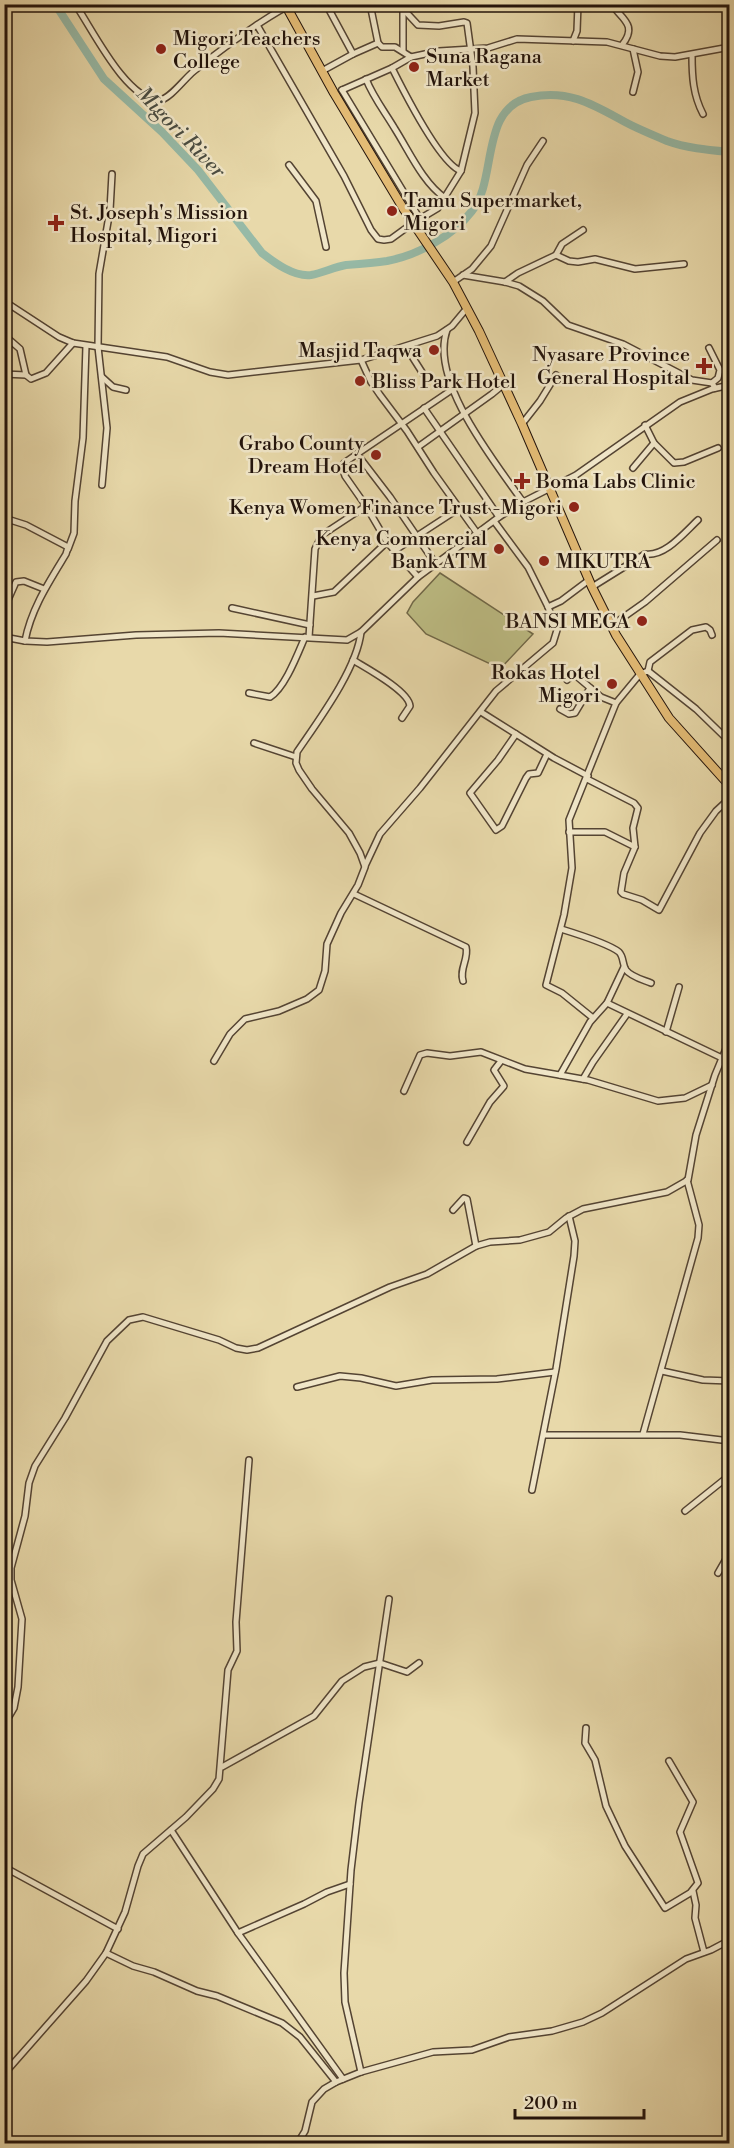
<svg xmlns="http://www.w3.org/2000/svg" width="734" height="2148" font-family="'Libre Bodoni',serif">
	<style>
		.green { fill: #bdbd84; stroke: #706848; stroke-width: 1.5 }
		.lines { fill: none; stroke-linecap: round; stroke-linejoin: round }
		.river { stroke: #97baa7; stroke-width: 8 }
		.minor-casing { stroke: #544433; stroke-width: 8 }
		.highway-casing { stroke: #22130b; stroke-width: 10 }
		.minor { stroke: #f0e6c8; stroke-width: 5 }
		.highway { stroke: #e4bc75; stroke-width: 8 }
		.poi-dot { fill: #8f2418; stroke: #f0e6c8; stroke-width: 2 }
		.labels { text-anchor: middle; stroke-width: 5; stroke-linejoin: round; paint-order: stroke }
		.poi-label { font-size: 20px; fill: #22130b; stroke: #f0e6c8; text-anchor: start }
		.water-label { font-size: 21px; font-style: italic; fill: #4b4d42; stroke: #f0e6c8 }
	</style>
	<rect width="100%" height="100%" fill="#e8d9aa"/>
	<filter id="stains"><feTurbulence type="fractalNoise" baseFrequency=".00333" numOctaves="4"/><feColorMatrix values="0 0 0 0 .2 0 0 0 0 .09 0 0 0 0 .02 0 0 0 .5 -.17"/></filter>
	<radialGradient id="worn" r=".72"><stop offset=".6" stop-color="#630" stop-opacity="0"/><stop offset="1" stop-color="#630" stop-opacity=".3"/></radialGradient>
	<polygon class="green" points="440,573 533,634 499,670 495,666 426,634 407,613 413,602"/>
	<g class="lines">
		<path class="river" d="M55,4L104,79L162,132L198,170L262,253C275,263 294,277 311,275C323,273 334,267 346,265C360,264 374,263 387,261C418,255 453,236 472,211C498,179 479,107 531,97C569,89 594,105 625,122C638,129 653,135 667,141C686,148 709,150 730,152"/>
		<defs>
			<g id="minor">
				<path d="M75,4C93,30 125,98 159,101C172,97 183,80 194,71C223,48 254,25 286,7"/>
				<polyline points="326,4 353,54"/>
				<polyline points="370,4 378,43"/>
				<polyline points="403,4 403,51"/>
				<path d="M611,4C622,19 638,25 622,45"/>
				<polyline points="257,25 344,176 371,230 378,239 384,240 391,239 413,223 438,208 461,171 475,113 473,67 467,23 464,22 439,26 418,25 404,10"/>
				<polyline points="573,41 577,31 578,4"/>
				<path d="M692,55C692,76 693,95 703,114"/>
				<path d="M411,57L392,68C403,90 440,164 461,171"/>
				<polyline points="322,71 353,54 378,43 382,47 395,47 411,57 439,51 488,48 517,39 607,42 660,56 675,57 730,47"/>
				<path d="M366,79C373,97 385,112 395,129C409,151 423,183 445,198"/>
				<polyline points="342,90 420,219"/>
				<polyline points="342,90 392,68"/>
				<polyline points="633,92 638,72 633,49"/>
				<polyline points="289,165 316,201 326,247"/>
				<polyline points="556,255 562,244 583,230"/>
				<polyline points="463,275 505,282 519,286 543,301 568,325 623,344 692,380 712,383 715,388"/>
				<polyline points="453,282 472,269 491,246 527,165 543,141"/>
				<polyline points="505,282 518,273 556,255 569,261 578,262 595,259 635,269 684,264"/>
				<polyline points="4,301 59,337 73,343 167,357 210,372 228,375 361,360 437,336 452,326 467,308"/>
				<path d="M447,330C429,381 495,462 523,502"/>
				<polyline points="4,335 20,349 26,375 31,379 46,373 73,343"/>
				<polyline points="406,347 427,380"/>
				<polyline points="709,348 720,370 718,378 712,383"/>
				<polyline points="361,360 371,382 380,395 407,431 434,473 477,533"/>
				<polyline points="4,374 26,375"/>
				<polyline points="102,377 113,387 126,390"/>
				<polyline points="424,408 499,517"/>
				<polyline points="522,424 540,401 556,375"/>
				<polyline points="645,425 654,443 674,463 684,462 718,448"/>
				<polyline points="418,447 492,394 504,384"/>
				<polyline points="357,454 390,497 435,563"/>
				<polyline points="633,468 654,443"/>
				<polyline points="102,485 107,428 98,347 99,274 110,210 112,174"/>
				<path d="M4,518L26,525L68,547L66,554C49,582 31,609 25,641"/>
				<polyline points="494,521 528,567 548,607"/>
				<polyline points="68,549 74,533 75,501 83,438 86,346"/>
				<polyline points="394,551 460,508"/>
				<polyline points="418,577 387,542 366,506 345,476 342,467 344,463 357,454 453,389"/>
				<path d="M592,587L645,554C665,557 684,533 698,520"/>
				<polyline points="313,596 334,592 387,542"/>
				<polyline points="232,608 310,625"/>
				<polyline points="4,609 16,582 24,581 44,589"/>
				<polyline points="611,626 645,602 717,540"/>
				<polyline points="4,637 25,641 47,642 136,635 219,633 347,640 361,632 418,577 499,517 523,502 576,475 680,402 712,389 730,385"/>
				<polyline points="309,637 315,549 322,535 366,506"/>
				<path d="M353,660C366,668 409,691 410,706L402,718"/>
				<polyline points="648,671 650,662 692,630 706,627 710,630 712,635"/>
				<polyline points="567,680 574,674 601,697 616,703"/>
				<path d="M249,693L270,697C285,688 298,653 305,637"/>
				<polyline points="560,709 569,714 575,713 590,688"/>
				<polyline points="481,712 554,758 588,776"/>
				<polyline points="516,734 498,760 470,793 496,830 502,826 526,778 529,774 538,773 547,754"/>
				<polyline points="254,743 296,757"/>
				<polyline points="587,779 634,803 638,808 633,828 635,847 624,873 621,892 623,894 642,900 659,910 700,833 716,811 730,798"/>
				<polyline points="569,832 605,832 635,847"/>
				<polyline points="365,866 380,834 420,788 496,691 553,643 557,630 548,607 561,601 589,580"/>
				<path d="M354,894L466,947C469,959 459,969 463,981"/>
				<path d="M561,929C574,933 609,944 619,952C624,957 622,964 626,970C631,977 644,980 651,983"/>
				<polyline points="607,1003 722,1058"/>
				<polyline points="593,1018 562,993 546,985 564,915 572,868 569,820 616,703 640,674 648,671 696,709 730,742"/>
				<polyline points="666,1032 679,987"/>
				<path d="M214,1061L230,1034L245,1019L279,1011L307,999L319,990L325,971L327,944L341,913L358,885L365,867L360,853L349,833L312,789L299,770L296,763L297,752C318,721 357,669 361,632"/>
				<polyline points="721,1062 730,1066"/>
				<polyline points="560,1075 590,1022 607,1003 624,967"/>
				<polyline points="583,1079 593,1062 627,1014"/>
				<polyline points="404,1091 420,1055 427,1053 450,1056 481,1052 525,1069 588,1080 658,1101 685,1098 712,1085"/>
				<polyline points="467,1142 490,1102 504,1086 494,1070 501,1061"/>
				<polyline points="453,1210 464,1198 467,1199 476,1246"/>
				<polyline points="662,1371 703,1380 730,1381"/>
				<polyline points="297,1387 340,1376 361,1378 396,1386 432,1380 497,1379 555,1372"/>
				<polyline points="643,1434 698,1238 699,1225 687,1180"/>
				<polyline points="544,1435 680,1435 730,1441"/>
				<polyline points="532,1490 556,1369 574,1256 575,1241 569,1216"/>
				<polyline points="685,1511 730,1475"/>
				<polyline points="718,1573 730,1552"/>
				<polyline points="4,1725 14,1708 18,1687 22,1619 11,1580 11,1568 25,1516 29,1483 35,1466 65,1418 107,1341 129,1320 143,1317 219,1340 236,1348 247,1350 258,1348 390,1287 427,1274 476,1246 490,1242 520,1240 549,1232 566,1218 583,1209 667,1192 688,1180 696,1135 715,1075 730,1039"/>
				<polyline points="586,1728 585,1743 595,1760 606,1806 625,1846 665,1908 690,1893 698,1883 680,1832 693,1802 669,1761"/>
				<polyline points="222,1767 314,1716 342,1681 364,1667 380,1663 407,1672 419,1663"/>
				<polyline points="171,1830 238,1933 304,1904 327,1892 350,1884"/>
				<polyline points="4,1867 118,1929"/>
				<polyline points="693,1891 696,1905 695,1918 704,1952"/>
				<polyline points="238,1933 343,2079"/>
				<polyline points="106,1953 133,1966 154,1972 197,1991 217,1996 282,2023 300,2037 336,2082"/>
				<polyline points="361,2072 345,2002 344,1973 351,1870 359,1803 389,1599"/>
				<polyline points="4,2074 86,1981 106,1953 125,1912 138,1866 143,1854 186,1817 213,1789 219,1779 228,1670 237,1651 236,1622 249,1460"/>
				<polyline points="297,2144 305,2131 312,2102 324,2089 336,2082 361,2072 433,2052 472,2050 509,2037 552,2031 583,2022 602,2013 686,1959 711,1950 730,1940"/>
			</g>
			<polyline id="highway" points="285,4 334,93 403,208 453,282 479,331 522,424 592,587 616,635 669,718 730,786"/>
		</defs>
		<use href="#minor" class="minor-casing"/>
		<use href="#highway" class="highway-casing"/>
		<use href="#minor" class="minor"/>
		<use href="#highway" class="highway"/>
	</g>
	<g class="poi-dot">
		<circle cx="161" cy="49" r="6"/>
		<circle cx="414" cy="67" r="6"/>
		<circle cx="392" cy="211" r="6"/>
		<path d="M53 214h6v6h6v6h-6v6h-6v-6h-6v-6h6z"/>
		<circle cx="434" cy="350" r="6"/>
		<path d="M701 357h6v6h6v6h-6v6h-6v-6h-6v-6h6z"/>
		<circle cx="360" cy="381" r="6"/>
		<circle cx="376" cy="455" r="6"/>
		<path d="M519 472h6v6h6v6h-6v6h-6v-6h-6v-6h6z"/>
		<circle cx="574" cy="507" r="6"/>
		<circle cx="499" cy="549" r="6"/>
		<circle cx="544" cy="561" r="6"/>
		<circle cx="642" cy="621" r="6"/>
		<circle cx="612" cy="684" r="6"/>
	</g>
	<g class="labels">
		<g class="poi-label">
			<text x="173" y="45">Migori Teachers<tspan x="173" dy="23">College</tspan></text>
			<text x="426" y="63">Suna Ragana<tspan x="426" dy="23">Market</tspan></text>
			<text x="404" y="207">Tamu Supermarket,<tspan x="404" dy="23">Migori</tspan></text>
			<text x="70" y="219">St. Joseph's Mission<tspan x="70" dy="23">Hospital, Migori</tspan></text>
			<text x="422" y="357" text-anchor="end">Masjid Taqwa</text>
			<text x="690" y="361" text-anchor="end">Nyasare Province<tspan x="690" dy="23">General Hospital</tspan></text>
			<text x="372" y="388">Bliss Park Hotel</text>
			<text x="364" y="450" text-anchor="end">Grabo County<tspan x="364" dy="23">Dream Hotel</tspan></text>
			<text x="536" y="488">Boma Labs Clinic</text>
			<text x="562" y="514" text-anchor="end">Kenya Women Finance Trust -Migori</text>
			<text x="487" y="545" text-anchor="end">Kenya Commercial<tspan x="487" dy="23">Bank ATM</tspan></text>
			<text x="556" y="568">MIKUTRA</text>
			<text x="630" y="628" text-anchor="end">BANSI MEGA</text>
			<text x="600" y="679" text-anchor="end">Rokas Hotel<tspan x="600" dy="23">Migori</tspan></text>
		</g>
		<g class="water-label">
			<text transform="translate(181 132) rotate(46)" y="7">Migori River</text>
		</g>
	</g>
	<rect width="734" height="2148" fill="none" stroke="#e8d9aa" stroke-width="24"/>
	<rect x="6" y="6" width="722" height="2136" fill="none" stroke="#22130b" stroke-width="3"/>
	<rect x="12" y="12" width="710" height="2124" fill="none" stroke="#22130b" stroke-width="1.5"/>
	<path d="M515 2109v9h129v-9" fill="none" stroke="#22130b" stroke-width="3"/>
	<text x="524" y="2109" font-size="18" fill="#22130b" stroke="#f0e6c8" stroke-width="4.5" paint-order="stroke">200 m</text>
	<rect width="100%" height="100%" filter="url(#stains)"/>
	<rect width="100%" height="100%" fill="url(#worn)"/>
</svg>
